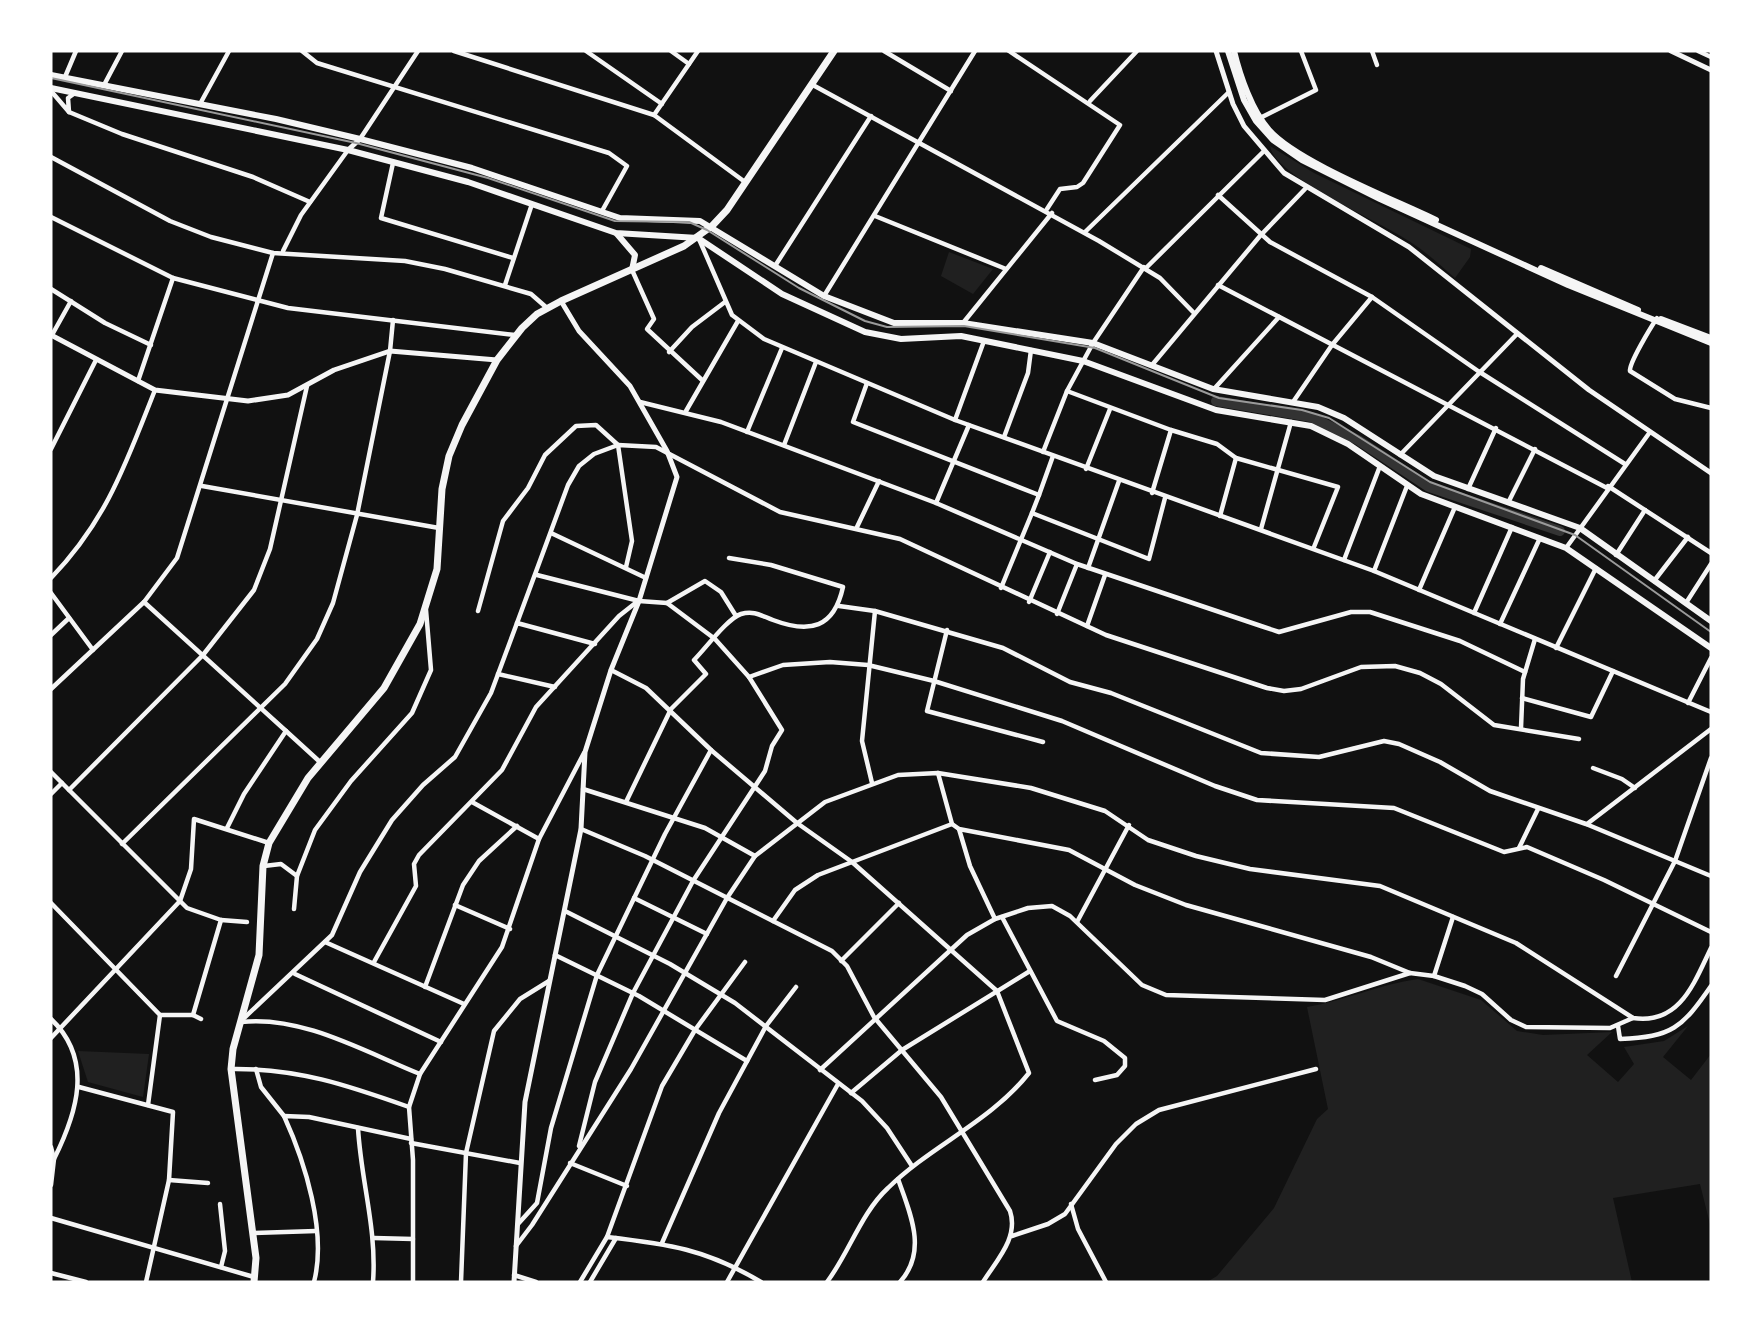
<svg xmlns="http://www.w3.org/2000/svg" width="1762" height="1333" font-family="'PT Sans Narrow',sans-serif">
	<style>
		.green { fill: #202020 }
		.lines { fill: none; stroke-linecap: round; stroke-linejoin: round }
		.canal { stroke: #333; stroke-width: 10 }
		.minor { stroke: #f5f5f5; stroke-width: 4.5 }
		.tertiary { stroke: #f5f5f5; stroke-width: 5 }
		.secondary { stroke: #f5f5f5; stroke-width: 6 }
		.primary { stroke: #f5f5f5; stroke-width: 7 }
		.tram { stroke: #9a9a9a; stroke-width: 2 }
	</style>
	<rect width="100%" height="100%" fill="#111"/>
	<g class="green">
		<path d="M1270,146L1314,173L1471,249L1470,257L1455,278C1440,265 1425,251 1409,241C1381,222 1274,176 1270,146Z"/>
		<polygon points="949,252 993,269 973,294 941,276"/>
		<path d="M1418,979L1481,1000L1517,1031L1543,1035L1612,1032L1587,1055L1618,1082L1634,1064L1624,1047L1664,1041L1688,1026L1663,1057L1691,1080L1711,1054V1228L1700,1184L1613,1198L1632,1282H1207L1217,1276L1274,1208L1317,1119L1328,1109L1307,1007C1345,1001 1379,984 1418,979Z"/>
		<polygon points="78,1051 149,1054 143,1097 88,1082"/>
	</g>
	<g class="lines">
		<polyline class="canal" points="1216,401 1311,417 1358,440 1429,487 1560,531"/>
		<g class="minor">
			<polyline points="302,51 317,63 609,153 627,166 602,211"/>
			<polyline points="454,51 654,115 745,182"/>
			<polyline points="586,51 662,104"/>
			<polyline points="671,51 689,64"/>
			<polyline points="884,51 951,91"/>
			<polyline points="1009,51 1120,125 1083,183 1077,187 1060,189 1047,209"/>
			<polyline points="1372,51 1377,65"/>
			<polyline points="1698,51 1711,57"/>
			<polyline points="65,77 76,51"/>
			<polyline points="811,84 1099,241 1160,278 1193,312"/>
			<polyline points="104,85 122,51"/>
			<polyline points="51,91 69,112 68,98 75,93"/>
			<polyline points="1090,101 1137,51"/>
			<polyline points="200,104 229,51"/>
			<polyline points="69,112 122,134 253,177 310,202"/>
			<polyline points="654,115 698,51"/>
			<polyline points="1260,118 1316,90 1301,51"/>
			<polyline points="360,139 418,51"/>
			<polyline points="51,157 170,221 211,237 273,253 405,261 445,269 531,294 547,308"/>
			<polyline points="393,163 381,218 513,258"/>
			<polyline points="1218,195 1270,242 1372,297 1478,371 1625,464"/>
			<polyline points="875,216 1006,269"/>
			<polyline points="51,217 173,278 288,308 515,335"/>
			<polyline points="1085,232 1229,92"/>
			<polyline points="699,239 732,315 764,339 955,420 1374,571 1711,712"/>
			<polyline points="283,251 301,215 348,150"/>
			<polyline points="775,266 871,116"/>
			<polyline points="1144,267 1093,343 1067,391 1171,430 1217,444 1236,458 1338,487 1314,547"/>
			<polyline points="1146,268 1263,152"/>
			<polyline points="632,270 654,319 647,329 702,380"/>
			<polyline points="505,285 532,204"/>
			<polyline points="1218,285 1607,488"/>
			<polyline points="51,289 105,323 151,345"/>
			<polyline points="824,296 975,51"/>
			<path d="M1657,318C1651,327 1629,363 1630,371L1675,399L1711,408"/>
			<polyline points="963,323 1052,213"/>
			<polyline points="52,335 71,301"/>
			<polyline points="669,352 692,327 725,302"/>
			<polyline points="1152,365 1260,236 1305,189"/>
			<polyline points="138,381 173,278"/>
			<polyline points="867,383 853,422 1039,495 1032,513 1149,559 1165,498"/>
			<polyline points="1214,389 1279,317"/>
			<polyline points="640,402 721,422 936,503 1077,564 1261,626 1279,632 1351,612 1370,612 1460,641 1525,672"/>
			<polyline points="1293,402 1332,345 1372,297"/>
			<polyline points="686,411 738,321"/>
			<polyline points="955,420 984,341"/>
			<polyline points="747,432 782,348"/>
			<polyline points="1004,437 1028,373 1031,350"/>
			<polyline points="784,445 816,362"/>
			<polyline points="51,449 96,360"/>
			<polyline points="1043,452 1067,391"/>
			<polyline points="1400,455 1517,334"/>
			<polyline points="1086,469 1110,409"/>
			<polyline points="202,486 439,528"/>
			<polyline points="1608,486 1711,553"/>
			<polyline points="1468,489 1496,428"/>
			<polyline points="1152,493 1171,430"/>
			<polyline points="1039,495 1053,456"/>
			<polyline points="1509,501 1535,449"/>
			<polyline points="936,503 969,425"/>
			<polyline points="1220,516 1236,458"/>
			<polyline points="857,527 879,481"/>
			<polyline points="1261,529 1291,422"/>
			<polyline points="551,533 646,578"/>
			<polyline points="1566,548 1650,432"/>
			<polyline points="1616,555 1645,510"/>
			<polyline points="1344,560 1380,466"/>
			<polyline points="1088,568 1119,481"/>
			<polyline points="1374,571 1407,486"/>
			<polyline points="537,575 639,601 667,603 715,639 749,677 782,730 772,746 765,771 693,881 633,993 595,1082 579,1146"/>
			<path d="M51,578C107,520 126,463 155,390"/>
			<polyline points="1654,581 1688,537"/>
			<polyline points="1001,588 1032,513"/>
			<polyline points="1419,590 1455,507"/>
			<polyline points="51,593 93,650"/>
			<polyline points="144,602 286,731 244,794 227,828"/>
			<polyline points="1029,602 1050,552"/>
			<polyline points="667,603 705,581 721,592 736,616"/>
			<polyline points="1686,603 1711,564"/>
			<polyline points="839,606 875,611 1003,648 1070,682 1111,693 1261,753 1319,757 1384,741 1399,744 1440,762 1490,791 1586,824 1711,876"/>
			<polyline points="478,611 503,521 528,488 545,455 576,426 596,425 618,445 632,541 626,567"/>
			<polyline points="1474,613 1512,527"/>
			<polyline points="1057,614 1077,564"/>
			<polyline points="517,623 568,485 579,466 594,454 618,445 656,447 780,512 900,539 1106,635 1267,688 1284,691 1301,689 1361,667 1395,666 1420,673 1441,684 1494,725 1579,739"/>
			<polyline points="1500,624 1540,538"/>
			<polyline points="1087,626 1105,575"/>
			<polyline points="947,630 927,711 1043,742"/>
			<polyline points="51,635 69,618"/>
			<polyline points="1556,648 1596,568"/>
			<path d="M611,670L646,688L711,750L797,823L852,862L997,991L1029,1073C990,1122 932,1145 888,1188C861,1213 849,1253 827,1282"/>
			<polyline points="498,674 555,687"/>
			<polyline points="749,677 783,665 830,662 868,665 934,681 1062,721 1215,786 1257,800 1394,808 1504,852 1527,847 1604,880 1711,932"/>
			<polyline points="51,689 144,602 177,558 273,253"/>
			<polyline points="1522,698 1591,717 1613,671"/>
			<polyline points="1688,703 1711,658"/>
			<polyline points="1521,728 1523,679 1535,639"/>
			<polyline points="286,731 320,762"/>
			<polyline points="1593,768 1622,779 1635,788"/>
			<polyline points="51,772 187,908 221,920 247,922"/>
			<polyline points="938,773 952,824 959,829 1069,850 1135,885 1186,905 1371,957 1410,973 1434,976 1465,986 1482,994 1511,1020 1526,1027 1610,1028 1633,1018"/>
			<polyline points="872,783 862,741 875,611"/>
			<polyline points="583,789 705,828 755,856"/>
			<polyline points="69,790 203,655 254,590 270,549 307,386"/>
			<polyline points="51,794 62,783"/>
			<polyline points="472,802 539,839"/>
			<path d="M626,802L671,709L706,674L694,660C705,649 728,618 741,614C754,610 762,616 773,620C810,634 834,628 843,587L771,565L729,558"/>
			<polyline points="1587,824 1711,729"/>
			<path d="M581,829L645,856L832,951L847,966L874,1017L941,1097L1010,1211C1019,1238 996,1261 983,1282"/>
			<polyline points="959,829 970,866 995,919"/>
			<polyline points="122,844 285,684 317,639 333,603 357,515 390,351 393,320"/>
			<polyline points="1519,848 1538,809"/>
			<polyline points="264,866 281,864 297,876"/>
			<polyline points="634,898 707,934"/>
			<polyline points="51,903 160,1015 148,1105"/>
			<polyline points="455,905 510,929"/>
			<polyline points="294,909 297,876 315,830 351,781 412,713 431,670 426,610"/>
			<polyline points="565,911 670,964 735,1003 862,1101 887,1128 912,1166"/>
			<polyline points="1002,917 1057,1021 1104,1041 1125,1058 1125,1066 1117,1075 1095,1080"/>
			<polyline points="773,921 795,890 818,875 952,824"/>
			<polyline points="1077,922 1129,825"/>
			<polyline points="325,942 464,1004"/>
			<polyline points="555,955 639,996 747,1061"/>
			<polyline points="841,961 899,903"/>
			<polyline points="374,962 416,886 414,864 419,855 502,770 536,707 619,616 638,601"/>
			<polyline points="295,974 441,1042"/>
			<polyline points="1434,976 1453,917"/>
			<polyline points="1616,976 1675,861 1711,758"/>
			<polyline points="425,987 463,885 479,861 517,826"/>
			<polyline points="160,1015 193,1015 201,1019"/>
			<polyline points="193,1015 221,920"/>
			<path d="M51,1019C94,1060 77,1113 54,1159"/>
			<polyline points="243,1019 332,935 360,872 392,820 423,785 455,757 491,693 517,623 595,644"/>
			<path d="M241,1022C302,1015 365,1052 420,1074"/>
			<path d="M1618,1026L1620,1039C1672,1037 1682,1028 1711,986"/>
			<polyline points="51,1038 180,901 191,869 194,819 269,843"/>
			<path d="M231,1069C297,1068 347,1085 409,1107"/>
			<polyline points="256,1069 261,1087 284,1116"/>
			<polyline points="820,1070 967,935 995,919 1028,908 1052,906 1070,916 1142,985 1166,995 1325,1000 1410,973"/>
			<polyline points="79,1087 173,1112 169,1180 146,1282"/>
			<polyline points="851,1093 902,1050 1030,971"/>
			<path d="M358,1128C361,1181 377,1229 373,1282"/>
			<polyline points="411,1143 520,1163"/>
			<polyline points="51,1147 54,1159 51,1185"/>
			<polyline points="570,1163 627,1186"/>
			<path d="M898,1179C910,1213 928,1251 900,1282"/>
			<polyline points="169,1180 208,1183"/>
			<polyline points="220,1204 225,1251 221,1267"/>
			<polyline points="1071,1204 1078,1229 1106,1282"/>
			<polyline points="51,1218 254,1277"/>
			<polyline points="518,1224 537,1203 551,1128 597,975 665,834 711,750"/>
			<polyline points="254,1233 316,1231"/>
			<polyline points="1012,1236 1048,1224 1065,1214 1116,1144 1136,1124 1159,1110 1316,1069"/>
			<path d="M607,1237C668,1244 706,1249 761,1282"/>
			<polyline points="374,1238 413,1239"/>
			<polyline points="662,1243 719,1113 766,1026 796,987"/>
			<path d="M516,1246L532,1225L631,1069L727,898L755,856L825,802L898,775L938,773L1031,788L1105,811L1148,840L1196,856L1250,869L1380,886L1516,943L1633,1018C1680,1025 1694,983 1711,948"/>
			<polyline points="51,1273 86,1282"/>
			<polyline points="514,1275 536,1282"/>
			<path d="M314,1282C327,1232 305,1162 284,1116L309,1117L411,1139"/>
			<polyline points="413,1282 413,1160 409,1107 420,1074 502,947 539,839 584,753"/>
			<polyline points="461,1282 466,1153 494,1031 520,999 549,981"/>
			<polyline points="580,1282 607,1237 662,1086 695,1030 745,962"/>
			<polyline points="590,1282 616,1238"/>
			<polyline points="727,1282 838,1084"/>
		</g>
		<g class="tertiary">
			<polyline points="1216,51 1233,104 1244,126 1284,173 1409,247 1589,390 1711,473"/>
			<polyline points="1671,51 1711,70"/>
			<polyline points="348,150 360,139"/>
			<polyline points="51,335 155,390 248,401 288,395 334,370 390,351 497,360"/>
			<polyline points="514,1282 525,1102 581,829 585,752 611,670 639,601 677,477 667,451 630,386 579,331 561,301"/>
		</g>
		<g class="secondary">
			<polyline points="1228,51 1244,100 1256,121 1273,140 1302,160 1380,199 1568,285 1711,343"/>
			<path d="M1234,51C1240,76 1252,111 1269,130C1297,162 1395,200 1436,220"/>
			<polyline points="51,75 276,119 360,139 472,168 620,218 700,221 824,296 894,323 963,323 1093,343 1213,389 1318,407 1344,418 1434,476 1580,528 1711,621"/>
			<polyline points="51,88 348,150 468,182 616,233 698,238 782,294 865,332 901,339 961,336 1083,361 1216,410 1311,426 1348,444 1421,494 1566,548 1711,648"/>
			<polyline points="617,234 635,255 632,270"/>
			<polyline points="1541,268 1638,310"/>
			<polyline points="1661,319 1711,338"/>
		</g>
		<polyline class="primary" points="254,1282 256,1258 231,1069 233,1049 259,955 263,866 269,843 308,778 384,688 420,624 437,569 442,489 449,456 462,425 497,360 522,328 537,314 561,301 684,246 712,226 727,210 834,51"/>
		<polyline class="tram" points="51,78 356,143 488,178 615,221 689,222 707,230 799,288 865,321 887,327 964,326 1095,348 1219,398 1302,410 1329,418 1430,482 1575,535 1711,632"/>
	</g>
	<rect width="1762" height="1333" fill="none" stroke="#ffffff" stroke-width="105"/>
</svg>
